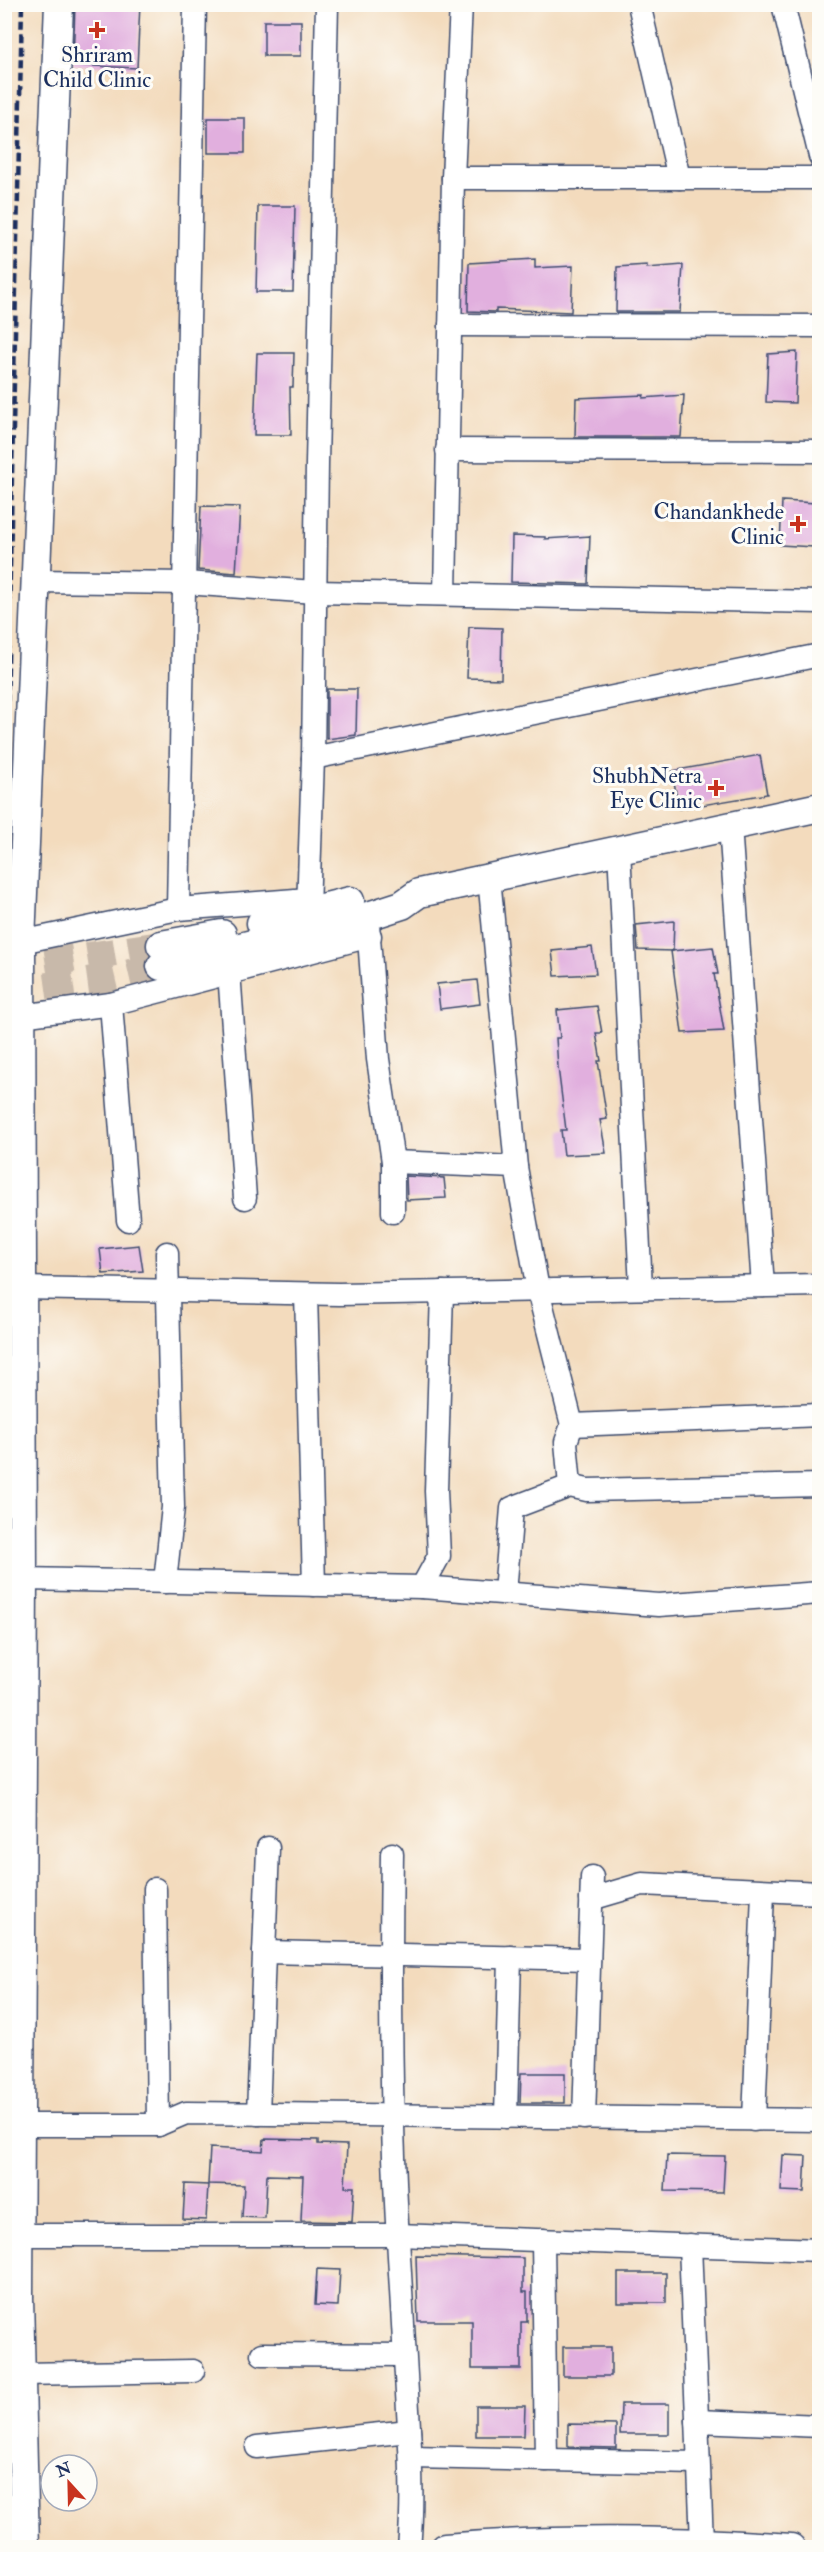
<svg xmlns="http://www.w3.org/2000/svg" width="824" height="2552" font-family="'IM FELL Double Pica',serif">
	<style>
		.building { fill: #e1afde }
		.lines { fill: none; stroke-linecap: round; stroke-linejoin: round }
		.tertiary-tunnel { stroke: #c8b9aa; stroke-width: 28; stroke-dasharray: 28 14; stroke-linecap: butt }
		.minor-casing { stroke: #3b496c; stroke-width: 25 }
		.tertiary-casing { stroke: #3b496c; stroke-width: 31 }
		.minor { stroke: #fff; stroke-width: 22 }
		.tertiary { stroke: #fff; stroke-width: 28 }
		.rail { stroke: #1b2f5e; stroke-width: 4.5; stroke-dasharray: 9 4.5; stroke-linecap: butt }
		.poi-dot { fill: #c8321e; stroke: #fdfcf7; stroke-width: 2 }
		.labels { text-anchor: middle; stroke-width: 6; stroke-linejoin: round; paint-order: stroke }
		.poi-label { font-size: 22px; fill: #1b2f5e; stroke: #fdfcf7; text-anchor: end }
	</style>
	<rect width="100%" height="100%" fill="#fdfcf7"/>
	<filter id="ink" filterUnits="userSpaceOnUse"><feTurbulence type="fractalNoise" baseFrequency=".0167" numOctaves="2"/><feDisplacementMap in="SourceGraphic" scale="12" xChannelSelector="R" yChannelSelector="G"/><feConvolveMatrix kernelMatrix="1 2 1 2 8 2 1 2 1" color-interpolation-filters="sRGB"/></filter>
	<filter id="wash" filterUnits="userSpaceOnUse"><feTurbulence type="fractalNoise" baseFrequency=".008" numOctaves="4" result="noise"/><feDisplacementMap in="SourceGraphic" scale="24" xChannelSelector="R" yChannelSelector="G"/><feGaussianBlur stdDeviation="1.35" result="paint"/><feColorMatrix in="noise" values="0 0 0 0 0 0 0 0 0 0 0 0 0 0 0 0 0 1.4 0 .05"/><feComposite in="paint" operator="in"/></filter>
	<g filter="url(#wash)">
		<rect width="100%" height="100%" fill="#f3dbbd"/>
		<g id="blocks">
			<g class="building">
				<polygon points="75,4 140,4 137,68 73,65"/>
				<rect x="264" y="21" width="37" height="35"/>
				<rect x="208" y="118" width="37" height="35"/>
				<polygon points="258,206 295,206 293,292 256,292"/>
				<polygon points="535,259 535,268 573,266 571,312 496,309 496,312 468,311 469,263"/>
				<polygon points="647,265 647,268 683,265 680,312 616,312 617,267"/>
				<polygon points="797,352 795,403 766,402 768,354"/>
				<polygon points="257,353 294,353 293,387 290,387 291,435 254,435"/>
				<polygon points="644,395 643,398 684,395 681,437 575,437 576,398"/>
				<polygon points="782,501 816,503 814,547 780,545"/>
				<polygon points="201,506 240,507 236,573 198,570"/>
				<polygon points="512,536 545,537 545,539 590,536 588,584 511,582"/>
				<polygon points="469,627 502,628 501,679 467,678"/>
				<polygon points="327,689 357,689 356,735 327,739"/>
				<polygon points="760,755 767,794 679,809 672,771"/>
				<polygon points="674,921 673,951 638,950 636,925"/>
				<polygon points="592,947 596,974 555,976 552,951"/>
				<polygon points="713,947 718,974 714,974 724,1031 682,1033 671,951"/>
				<polygon points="477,980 480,1004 440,1009 437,984"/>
				<polygon points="597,1006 602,1033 596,1033 601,1061 598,1061 607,1119 600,1120 606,1153 564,1155 561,1130 566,1130 558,1067 556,1038 560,1038 557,1010"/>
				<polygon points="406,1176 444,1178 446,1198 407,1200"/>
				<polygon points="139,1245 143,1271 103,1274 100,1249"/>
				<polygon points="521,2073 565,2073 565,2103 520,2103"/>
				<polygon points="264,2139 318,2140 318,2144 347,2145 345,2187 354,2187 352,2222 301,2221 303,2176 267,2175 265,2218 242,2217 244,2185 208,2184 210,2148 263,2151"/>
				<polygon points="667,2155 725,2156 723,2192 665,2191"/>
				<polygon points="783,2155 806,2156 804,2192 781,2191"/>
				<polygon points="185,2184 208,2185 206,2220 183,2219"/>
				<polygon points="416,2256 523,2258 523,2292 527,2292 527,2322 521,2322 521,2369 472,2369 472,2321 418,2321"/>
				<polygon points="317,2269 340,2270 338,2306 315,2305"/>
				<rect x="618" y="2273" width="48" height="30"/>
				<rect x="563" y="2347" width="48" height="29"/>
				<polygon points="621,2404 669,2404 669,2434 620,2434"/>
				<polygon points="476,2406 525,2406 524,2436 476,2436"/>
				<polygon points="568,2424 616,2425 616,2448 568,2447"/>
			</g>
		</g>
	</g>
	<g filter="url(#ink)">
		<use href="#blocks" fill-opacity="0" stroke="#3b496c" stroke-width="1.5"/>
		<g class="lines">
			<g class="tertiary-tunnel">
				<polyline points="4,969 161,945"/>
				<polyline points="4,992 109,978 161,966"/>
			</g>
			<defs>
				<g id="minor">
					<polyline points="639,4 679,178"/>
					<polyline points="783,4 820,156"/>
					<polyline points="453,178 820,178"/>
					<polyline points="450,325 820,326"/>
					<polyline points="447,450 820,451"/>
					<polyline points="35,581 185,583 315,592 820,602"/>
					<polyline points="445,594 453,178 461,4"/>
					<polyline points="313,758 820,655"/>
					<polyline points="730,826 763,1286"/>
					<polyline points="619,849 641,1288"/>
					<polyline points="489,877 516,1167"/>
					<polyline points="178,909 195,4"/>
					<polyline points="308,910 313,758 317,464 327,4"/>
					<polyline points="368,924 378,1059 393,1162 393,1212"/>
					<polyline points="21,942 178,909 308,899"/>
					<polyline points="229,971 245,1198"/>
					<polyline points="111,1004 128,1220"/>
					<polyline points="21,1016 111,1004 370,936"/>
					<polyline points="393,1162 516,1167 538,1290 572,1425 566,1442 570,1486"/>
					<polyline points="21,1288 339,1294 820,1285"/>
					<polyline points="306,1294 314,1585"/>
					<polyline points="572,1425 820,1415"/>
					<polyline points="23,1579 422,1587 659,1605 820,1593"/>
					<polyline points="165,1582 173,1507 167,1253"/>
					<polyline points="422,1587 439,1556 436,1491 442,1292"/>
					<polyline points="505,1593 512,1508 570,1486 587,1490 820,1485"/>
					<path d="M392,1854C390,1982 390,2111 398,2239C401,2291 404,2342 407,2393C410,2445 414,2496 409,2548"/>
					<polyline points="155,1889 158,2125"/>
					<polyline points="591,1899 642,1884 820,1893"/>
					<polyline points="264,1952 589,1959"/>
					<polyline points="258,2114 268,1848"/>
					<polyline points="506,2117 510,1957"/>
					<polyline points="584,2118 592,1877"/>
					<polyline points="754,2120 763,1892"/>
					<polyline points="20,2125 158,2125 186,2113 820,2120"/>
					<polyline points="20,2235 397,2235 820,2250"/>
					<polyline points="543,2240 546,2460"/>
					<polyline points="690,2245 702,2542"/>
					<polyline points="262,2354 404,2355"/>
					<polyline points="21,2374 193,2371"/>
					<polyline points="697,2421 820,2426"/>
					<polyline points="257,2447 409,2431"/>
					<polyline points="411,2457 698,2463"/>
				</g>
				<g id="tertiary">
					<polyline points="261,923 350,901"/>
					<polyline points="161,945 222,934"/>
					<polyline points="161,966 368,916 402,905 419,893 820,807"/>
					<polyline points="25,2548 19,2297 23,1579 21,942 59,4"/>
					<path d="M445,2548C560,2538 676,2540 791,2548"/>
				</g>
			</defs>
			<use href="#minor" class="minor-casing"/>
			<use href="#tertiary" class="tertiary-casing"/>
			<use href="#minor" class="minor"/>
			<use href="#tertiary" class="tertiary"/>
			<polyline class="rail" points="4,851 22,4"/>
		</g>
	</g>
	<g class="poi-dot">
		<path d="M94 21h6v6h6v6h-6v6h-6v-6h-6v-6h6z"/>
		<path d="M795 515h6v6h6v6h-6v6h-6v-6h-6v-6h6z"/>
		<path d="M713 779h6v6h6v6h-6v6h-6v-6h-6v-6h6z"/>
	</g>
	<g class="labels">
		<g class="poi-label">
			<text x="97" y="62" text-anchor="middle">Shriram<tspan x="97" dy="25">Child Clinic</tspan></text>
			<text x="784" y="519">Chandankhede<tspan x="784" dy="25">Clinic</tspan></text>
			<text x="702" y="783">ShubhNetra<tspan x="702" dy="25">Eye Clinic</tspan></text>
		</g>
	</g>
	<rect width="824" height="2552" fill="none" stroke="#fdfcf7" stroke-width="24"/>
	<g transform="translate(69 2483) rotate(338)"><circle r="28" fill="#fdfcf7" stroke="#a3aaba" stroke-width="1.5"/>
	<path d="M0-4.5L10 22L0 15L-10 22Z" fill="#c8321e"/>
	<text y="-9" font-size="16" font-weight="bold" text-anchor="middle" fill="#1b2f5e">N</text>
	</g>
</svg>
